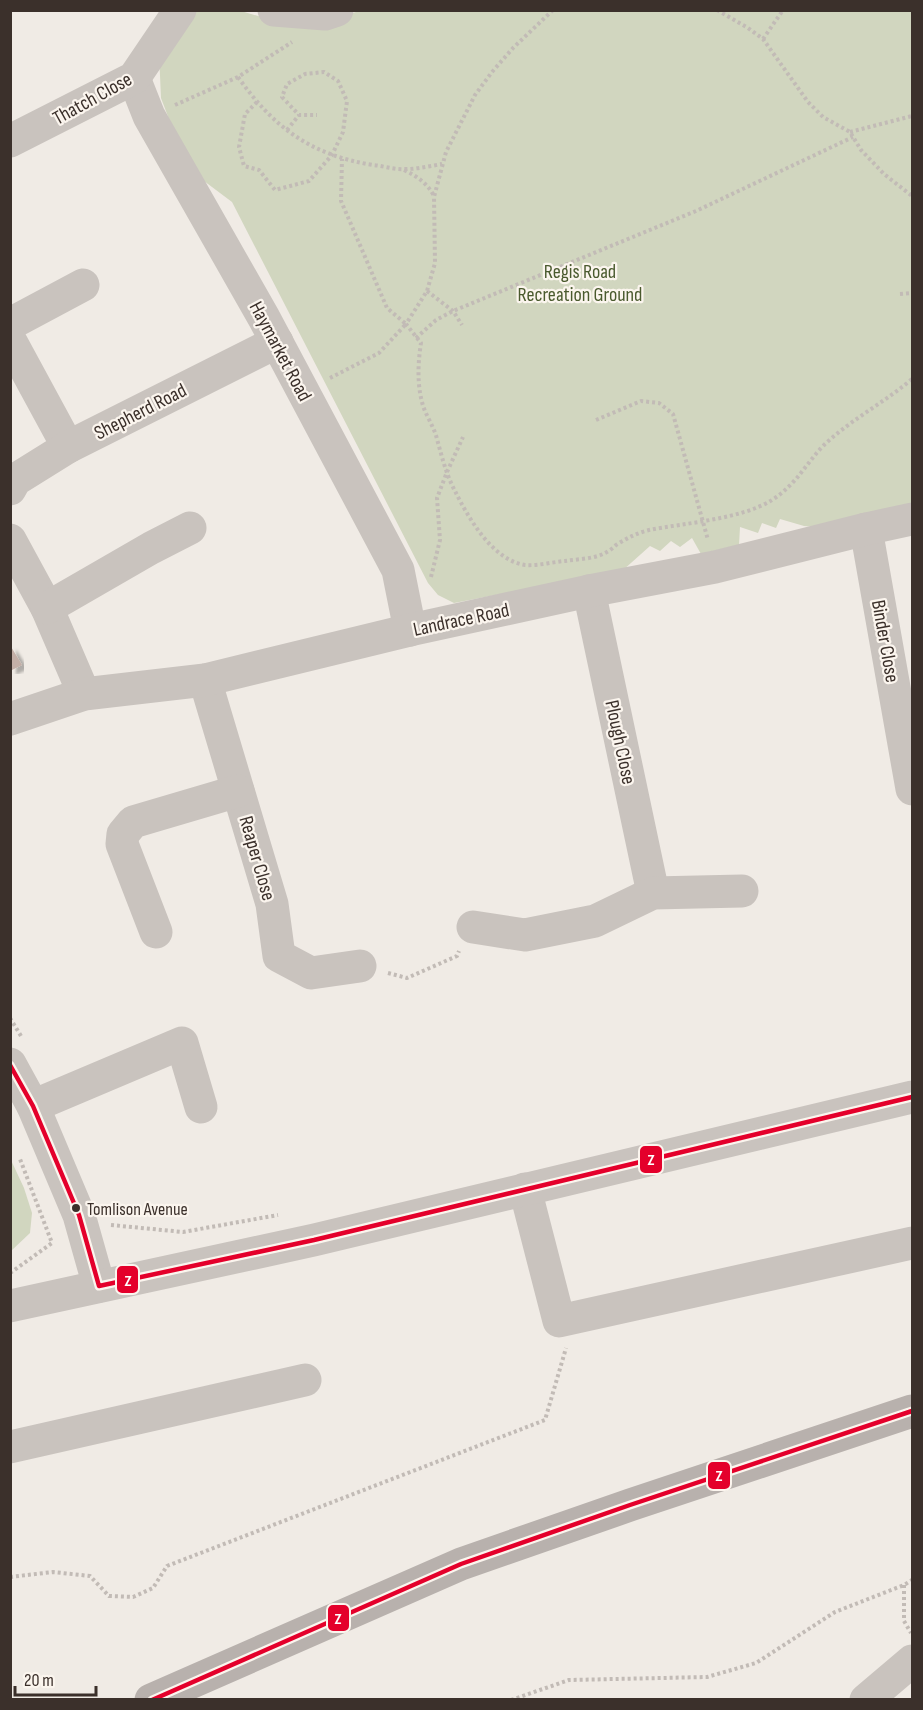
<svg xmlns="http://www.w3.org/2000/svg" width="923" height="1710" font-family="'Sofia Sans Condensed',sans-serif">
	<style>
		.green { fill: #d1d6bf }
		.building { fill: #c3afa7; filter: url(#shadow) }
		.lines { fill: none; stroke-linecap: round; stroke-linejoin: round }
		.path { stroke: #c2bbb6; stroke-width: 4; stroke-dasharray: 3 3; stroke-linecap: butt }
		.minor { stroke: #c9c3be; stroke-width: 33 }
		.major { stroke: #b8b1ad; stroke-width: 33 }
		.bus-1-casing { stroke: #fbf5ee; stroke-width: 9 }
		.bus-1 { stroke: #e4002b; stroke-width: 4.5 }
		.bus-dot { fill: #3b302b; stroke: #fbf5ee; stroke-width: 2 }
		.labels { text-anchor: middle; stroke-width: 4.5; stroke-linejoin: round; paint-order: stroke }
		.bus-label { font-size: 18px; fill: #3b302b; stroke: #fbf5ee; text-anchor: start }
		.street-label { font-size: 20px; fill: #3b302b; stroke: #fbf5ee }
		.park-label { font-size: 20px; fill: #4a5a2e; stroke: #fbf5ee }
		.line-badge { stroke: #fbf5ee; stroke-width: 2 }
		.badge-label { font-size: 16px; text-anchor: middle; font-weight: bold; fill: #fff }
	</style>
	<defs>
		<filter id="shadow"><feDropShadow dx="6" dy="4" stdDeviation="1.5" flood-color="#0004"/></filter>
	</defs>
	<rect width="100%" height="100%" fill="#f0ebe5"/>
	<g class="green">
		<polygon points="363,10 912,11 912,509 828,528 804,526 780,519 776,528 762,523 758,533 740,527 739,545 701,554 692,538 680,547 671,541 660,551 650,546 622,571 454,603 438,595 428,583 232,202 200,178 169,119 161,98 159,53 193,11 241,11 265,18 335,18"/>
		<polygon points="10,1158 24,1188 32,1213 30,1233 11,1251"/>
	</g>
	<polygon class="building" points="10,645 22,665 10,671"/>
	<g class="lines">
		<g class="path">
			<path d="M553,10L513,48L492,72L475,95L446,152L434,197L435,263L427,291L406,324L421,343C418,362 417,383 422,402C425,415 434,426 437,439C442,457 446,474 455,491C468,517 492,560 525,565C538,566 552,562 565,561C578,559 594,559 605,553C609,551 613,548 616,545C627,538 637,533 649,530C685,523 742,519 772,500C797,484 806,463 825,444C852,419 885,402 912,379"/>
			<polyline points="717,10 748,28 763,39 808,102 823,117 850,132 861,150 884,174 912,196"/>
			<polyline points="763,39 783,10"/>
			<path d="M238,77C274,128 311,155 373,165C384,166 395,170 406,169C418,169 430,166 442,164"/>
			<polyline points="257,102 245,114 239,147 244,166 259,170 275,190 309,181 332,155 343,132 347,101 338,81 324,72 305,74 287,84 282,97 299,115 317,115"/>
			<polyline points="175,105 238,77 292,42"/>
			<polyline points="287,130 299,115"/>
			<polyline points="850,132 912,116"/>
			<path d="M404,170C418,177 427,183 434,196"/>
			<polyline points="427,291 453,311 462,325"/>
			<polyline points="900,294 912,293"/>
			<polyline points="416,338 436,320 453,311 696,211 853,137"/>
			<polyline points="330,378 379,353 406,324 387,308 341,201 342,159"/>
			<polyline points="596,420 641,401 659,403 673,414 708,540"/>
			<polyline points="431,577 440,540 437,498 447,472 463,437"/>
			<polyline points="388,973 407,978 457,956 459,951"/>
			<polyline points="10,1018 21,1036"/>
			<polyline points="111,1225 183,1232 278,1215"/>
			<polyline points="10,1273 52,1243 20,1159"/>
			<polyline points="10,1577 53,1572 90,1576 109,1596 133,1597 153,1588 167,1566 545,1420 566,1348"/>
			<polyline points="904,1585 904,1621 911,1633"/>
			<polyline points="511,1700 569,1680 707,1677 756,1663 835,1612 904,1585 912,1580"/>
		</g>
		<g class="minor">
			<polyline points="274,10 325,14 337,10"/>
			<polyline points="134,78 149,116 264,318 398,570 410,630"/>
			<polyline points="10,141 134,78 180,10"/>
			<polyline points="10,324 83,285"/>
			<polyline points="10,340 68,447"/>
			<polyline points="10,489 15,480 68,447 277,342"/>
			<polyline points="866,529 912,789"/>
			<polyline points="10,540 47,608 84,694"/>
			<polyline points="589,591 653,893"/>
			<polyline points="47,608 151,548 190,528"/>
			<polyline points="205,680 272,904 279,956 311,973 360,966"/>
			<polyline points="10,719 84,694 205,680 410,630 589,591 715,567 866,529 912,519"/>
			<polyline points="473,927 525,935 595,921 653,893 742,891"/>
			<polyline points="156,932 122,844 123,834 133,822 238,791"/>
			<polyline points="10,1064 33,1106 79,1215 99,1286"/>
			<polyline points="33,1106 182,1043 201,1107"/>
			<polyline points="525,1189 559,1321 912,1243"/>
			<polyline points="10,1306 314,1240 912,1097"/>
			<polyline points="10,1447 305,1380"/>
			<polyline points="866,1700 912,1661"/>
		</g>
		<polyline class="major" points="151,1700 461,1564 630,1505 912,1411"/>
		<defs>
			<g id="bus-1">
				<polyline points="10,1065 33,1106 79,1215 99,1286 314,1240 912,1097"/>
				<polyline points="152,1700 461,1564 630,1505 912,1411"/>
			</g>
		</defs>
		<use href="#bus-1" class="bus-1-casing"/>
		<use href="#bus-1" class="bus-1"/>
	</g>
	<circle class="bus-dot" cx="76" cy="1208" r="5"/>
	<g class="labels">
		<g class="bus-label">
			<text x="87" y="1215">Tomlison Avenue</text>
		</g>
		<g class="street-label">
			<text transform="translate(92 98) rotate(-29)" y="7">Thatch Close</text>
			<text transform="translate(281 351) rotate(62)" y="7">Haymarket Road</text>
			<text transform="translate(140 411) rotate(-27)" y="7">Shepherd Road</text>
			<text transform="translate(461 619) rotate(-12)" y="7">Landrace Road</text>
			<text transform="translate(886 641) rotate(80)" y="7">Binder Close</text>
			<text transform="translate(621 742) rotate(78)" y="7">Plough Close</text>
			<text transform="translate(258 858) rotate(74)" y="7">Reaper Close</text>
		</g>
		<g class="park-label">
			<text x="580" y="278">Regis Road<tspan x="580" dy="23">Recreation Ground</tspan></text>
		</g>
	</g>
	<g class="line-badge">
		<rect x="639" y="1145" width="24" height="29" rx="6" fill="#e4002b"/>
		<rect x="116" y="1265" width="23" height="29" rx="6" fill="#e4002b"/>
		<rect x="707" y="1461" width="24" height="29" rx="6" fill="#e4002b"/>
		<rect x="327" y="1604" width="23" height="28" rx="6" fill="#e4002b"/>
	</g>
	<g class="badge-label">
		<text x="651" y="1165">Z</text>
		<text x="128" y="1286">Z</text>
		<text x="719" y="1481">Z</text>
		<text x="338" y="1624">Z</text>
	</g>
	<rect width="923" height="1710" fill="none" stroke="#3b302b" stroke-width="24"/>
	<path d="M15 1686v9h81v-9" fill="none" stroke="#3b302b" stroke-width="3"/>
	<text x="24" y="1686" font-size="18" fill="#3b302b" stroke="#fbf5ee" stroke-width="4.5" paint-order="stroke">20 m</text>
</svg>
